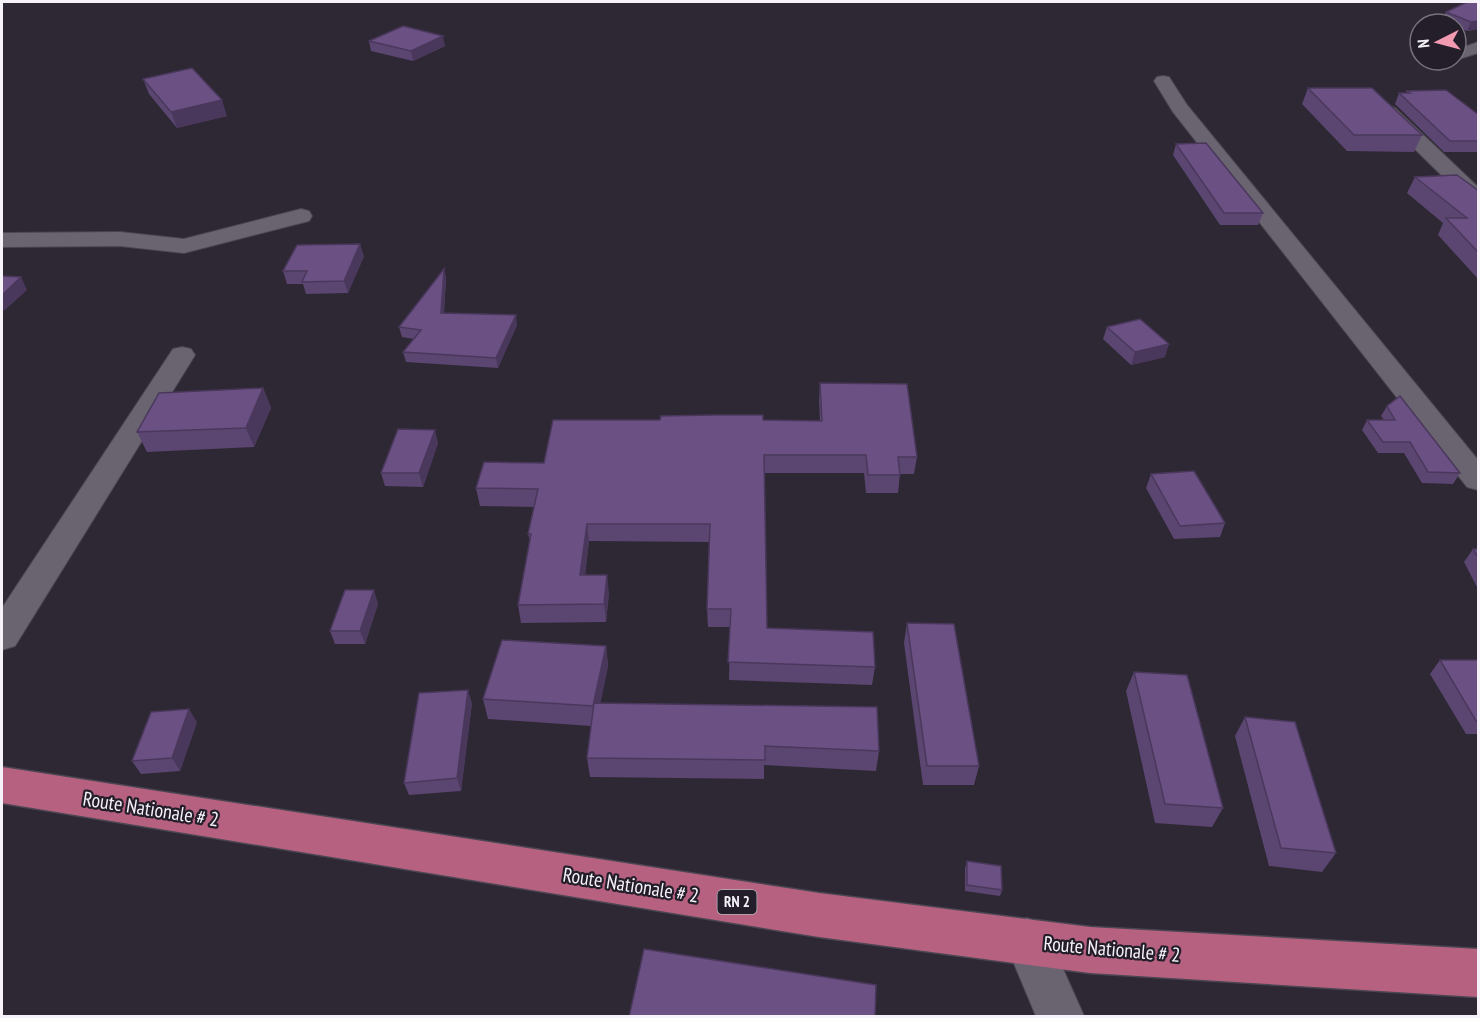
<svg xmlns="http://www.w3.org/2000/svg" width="1480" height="1018" font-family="'PT Sans Narrow',sans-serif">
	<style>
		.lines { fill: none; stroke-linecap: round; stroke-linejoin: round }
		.street-casing { stroke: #4b4651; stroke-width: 2 }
		.primary-casing { stroke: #4b4651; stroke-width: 3 }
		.street { fill: #6a6471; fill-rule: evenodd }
		.primary { fill: #b66180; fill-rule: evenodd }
		.wall { fill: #5b4571 }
		.shaded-wall { fill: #4a385c }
		.building { fill: #6a5083; stroke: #4a385c; stroke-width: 1.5 }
		.labels { text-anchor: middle; stroke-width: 4.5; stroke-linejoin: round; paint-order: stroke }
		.shield { fill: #231e29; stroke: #b7b2bb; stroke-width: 1.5 }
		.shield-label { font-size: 15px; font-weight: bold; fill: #f6f2fa }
		.near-street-label { font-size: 20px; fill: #f6f2fa; stroke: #231e29 }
	</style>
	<rect width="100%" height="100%" fill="#2d2833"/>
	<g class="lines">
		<defs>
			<g id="street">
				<polygon points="1478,42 1478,53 1456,60 1456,50"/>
				<polygon points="1163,76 1169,77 1187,105 1478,460 1478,490 1467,487 1173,112 1154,81 1157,77"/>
				<polygon points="1388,106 1395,108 1478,187 1478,204 1470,203 1381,116 1379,112 1381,108"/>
				<polygon points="301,209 309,211 312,216 309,221 184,253 120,246 2,247 2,233 120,232 184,239"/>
				<polygon points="182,347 191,349 195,355 15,646 2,650 2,608 173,349"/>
				<polygon points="1027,918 1043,924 1084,1016 1036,1016 1004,940 1011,924"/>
			</g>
			<polygon id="primary" points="2,767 819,893 1090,927 1478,949 1478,997 1090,973 819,937 2,803"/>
		</defs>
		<use href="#street" class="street-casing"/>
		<use href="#primary" class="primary-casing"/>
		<use href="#street" class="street"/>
		<use href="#primary" class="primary"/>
	</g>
	<g class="wall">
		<polygon points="1479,2 1479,29 1467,31 1456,27 1456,24 1449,24 1442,21 1446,12"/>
		<polygon points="369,41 445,46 413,61 371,51"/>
		<polygon points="143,79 227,116 177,128 149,94"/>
		<polygon points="1308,88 1422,135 1414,152 1347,151 1302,104"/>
		<polygon points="1407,91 1479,115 1479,152 1444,152 1395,104 1399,93 1406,93"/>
		<polygon points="1176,144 1263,213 1258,225 1220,225 1173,155"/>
		<polygon points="1415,177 1479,191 1479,280 1438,235 1443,223 1407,193"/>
		<polygon points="364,256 348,293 306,294 303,284 287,284 283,271"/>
		<polygon points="444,269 446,279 444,313 517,325 498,368 406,362 403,352 414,339 402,337 399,327"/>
		<polygon points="1107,327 1165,357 1131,365 1103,339"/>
		<polygon points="820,383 917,457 914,474 900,474 898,493 866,493 864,473 764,473 767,628 875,667 872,685 729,680 730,627 708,627 707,609 710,542 589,541 585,575 609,593 606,622 521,623 518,605 530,541 528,534 534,507 480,506 476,488 544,463 763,420 820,421 819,401"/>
		<polygon points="263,388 271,408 254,447 147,452 137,432"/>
		<polygon points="1387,406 1460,473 1453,484 1422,483 1404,453 1378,453 1362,430 1367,420 1384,420 1381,416"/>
		<polygon points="438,443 423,487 385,486 381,473"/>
		<polygon points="1151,474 1225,523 1220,537 1174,539 1146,488"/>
		<polygon points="1473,549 1479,549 1479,591 1464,562"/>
		<polygon points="378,604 365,644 335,644 330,631"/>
		<polygon points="907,623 979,766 974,785 923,785 904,643"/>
		<polygon points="606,646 608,666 600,703 879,751 876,771 764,765 764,779 590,777 587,758 591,726 488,719 483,699"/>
		<polygon points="1440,660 1479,660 1479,734 1466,734 1430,674"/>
		<polygon points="1134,672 1223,808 1212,827 1155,823 1126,691"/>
		<polygon points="472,703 461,791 409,795 404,783"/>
		<polygon points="1245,717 1336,853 1322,872 1269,866 1235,736"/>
		<polygon points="197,722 180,771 141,774 132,761"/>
		<polygon points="967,861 1002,890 1000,896 965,891 965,868"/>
	</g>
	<g class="shaded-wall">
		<polygon points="1479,21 1479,29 1467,31 1471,22"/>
		<polygon points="443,36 445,46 413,61 411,51"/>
		<polygon points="222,100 227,116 177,128 171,112"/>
		<polygon points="360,244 364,256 348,293 344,281"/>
		<polygon points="444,269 446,279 443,323 441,313"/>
		<polygon points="21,277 27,290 4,311 2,306 2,295"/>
		<polygon points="516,315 517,325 498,368 496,358"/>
		<polygon points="1169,344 1165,357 1131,365 1135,352"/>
		<polygon points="263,388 271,408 254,447 246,428"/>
		<polygon points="435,430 438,443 423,487 419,473"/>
		<polygon points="587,524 589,541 583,593 580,575"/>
		<polygon points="607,575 609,593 606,622 604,604"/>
		<polygon points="374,590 378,604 365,644 360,631"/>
		<polygon points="606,646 608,666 596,726 593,706"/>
		<polygon points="468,690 472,703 461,791 457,778"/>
		<polygon points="189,709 197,722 180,771 172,758"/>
	</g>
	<g class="building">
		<polygon points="1467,2 1479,2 1479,21 1471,22 1446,12"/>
		<polygon points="403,26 443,36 411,51 369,41"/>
		<polygon points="192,68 222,100 171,112 143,79"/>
		<polygon points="1308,88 1372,88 1422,135 1354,135"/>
		<polygon points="1446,90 1479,115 1479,141 1450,141 1399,93 1410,93 1407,91"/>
		<polygon points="1206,143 1263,213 1224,213 1176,144"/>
		<polygon points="1457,175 1479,191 1479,253 1446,218 1467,218 1415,177"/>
		<polygon points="360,244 344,281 302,282 307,271 283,271 297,245"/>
		<polygon points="444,269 441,313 516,315 496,358 403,352 421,330 399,327"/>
		<polygon points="2,276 21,277 2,295"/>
		<polygon points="1140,319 1169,344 1135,352 1107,327"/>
		<polygon points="820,383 907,384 917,457 898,457 900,475 868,475 866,455 764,455 767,628 873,632 875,667 728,662 731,609 707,609 710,524 587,524 580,575 607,575 604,604 518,605 531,534 528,534 538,489 476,488 484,462 544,463 553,420 660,420 661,416 714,415 763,415 763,420 822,421"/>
		<polygon points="263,388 246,428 137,432 159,393"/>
		<polygon points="1400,396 1460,473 1428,472 1410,442 1383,442 1367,420 1395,420 1387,406"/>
		<polygon points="398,429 435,430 419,473 381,473"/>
		<polygon points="1194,471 1225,523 1180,526 1151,474"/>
		<polygon points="1473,549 1479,549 1479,559"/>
		<polygon points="345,590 374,590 360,631 330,631"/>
		<polygon points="907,623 954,624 979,766 927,766"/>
		<polygon points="502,640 606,646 593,706 483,699"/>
		<polygon points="1440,660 1479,660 1479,721 1476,721"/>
		<polygon points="1134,672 1187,675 1223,808 1165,804"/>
		<polygon points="468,690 457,778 404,783 419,693"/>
		<polygon points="594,703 877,707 879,751 765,746 765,760 587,758"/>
		<polygon points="189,709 172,758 132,761 151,712"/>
		<polygon points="1245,717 1295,722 1336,853 1281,848"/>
		<polygon points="967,861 1001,866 1002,890 967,885"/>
		<polygon points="644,949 876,985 875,1017 629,1017"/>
	</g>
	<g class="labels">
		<rect class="shield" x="717.5" y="890" width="39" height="24" rx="4.5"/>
		<g class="shield-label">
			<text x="737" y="907">RN 2</text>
		</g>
		<g class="near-street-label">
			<text transform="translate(151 809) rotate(9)" y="7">Route Nationale # 2</text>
			<text transform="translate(631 885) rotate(9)" y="7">Route Nationale # 2</text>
			<text transform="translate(1112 949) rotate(5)" y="7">Route Nationale # 2</text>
		</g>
	</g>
	<rect width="1480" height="1018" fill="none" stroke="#f6f2fa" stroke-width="6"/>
	<g transform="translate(1438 42) rotate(264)"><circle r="28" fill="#231e29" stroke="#77737d" stroke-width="1.5"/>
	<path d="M0-4.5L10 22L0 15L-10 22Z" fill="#f19ab2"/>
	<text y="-9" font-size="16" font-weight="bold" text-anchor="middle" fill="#f6f2fa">N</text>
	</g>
</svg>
